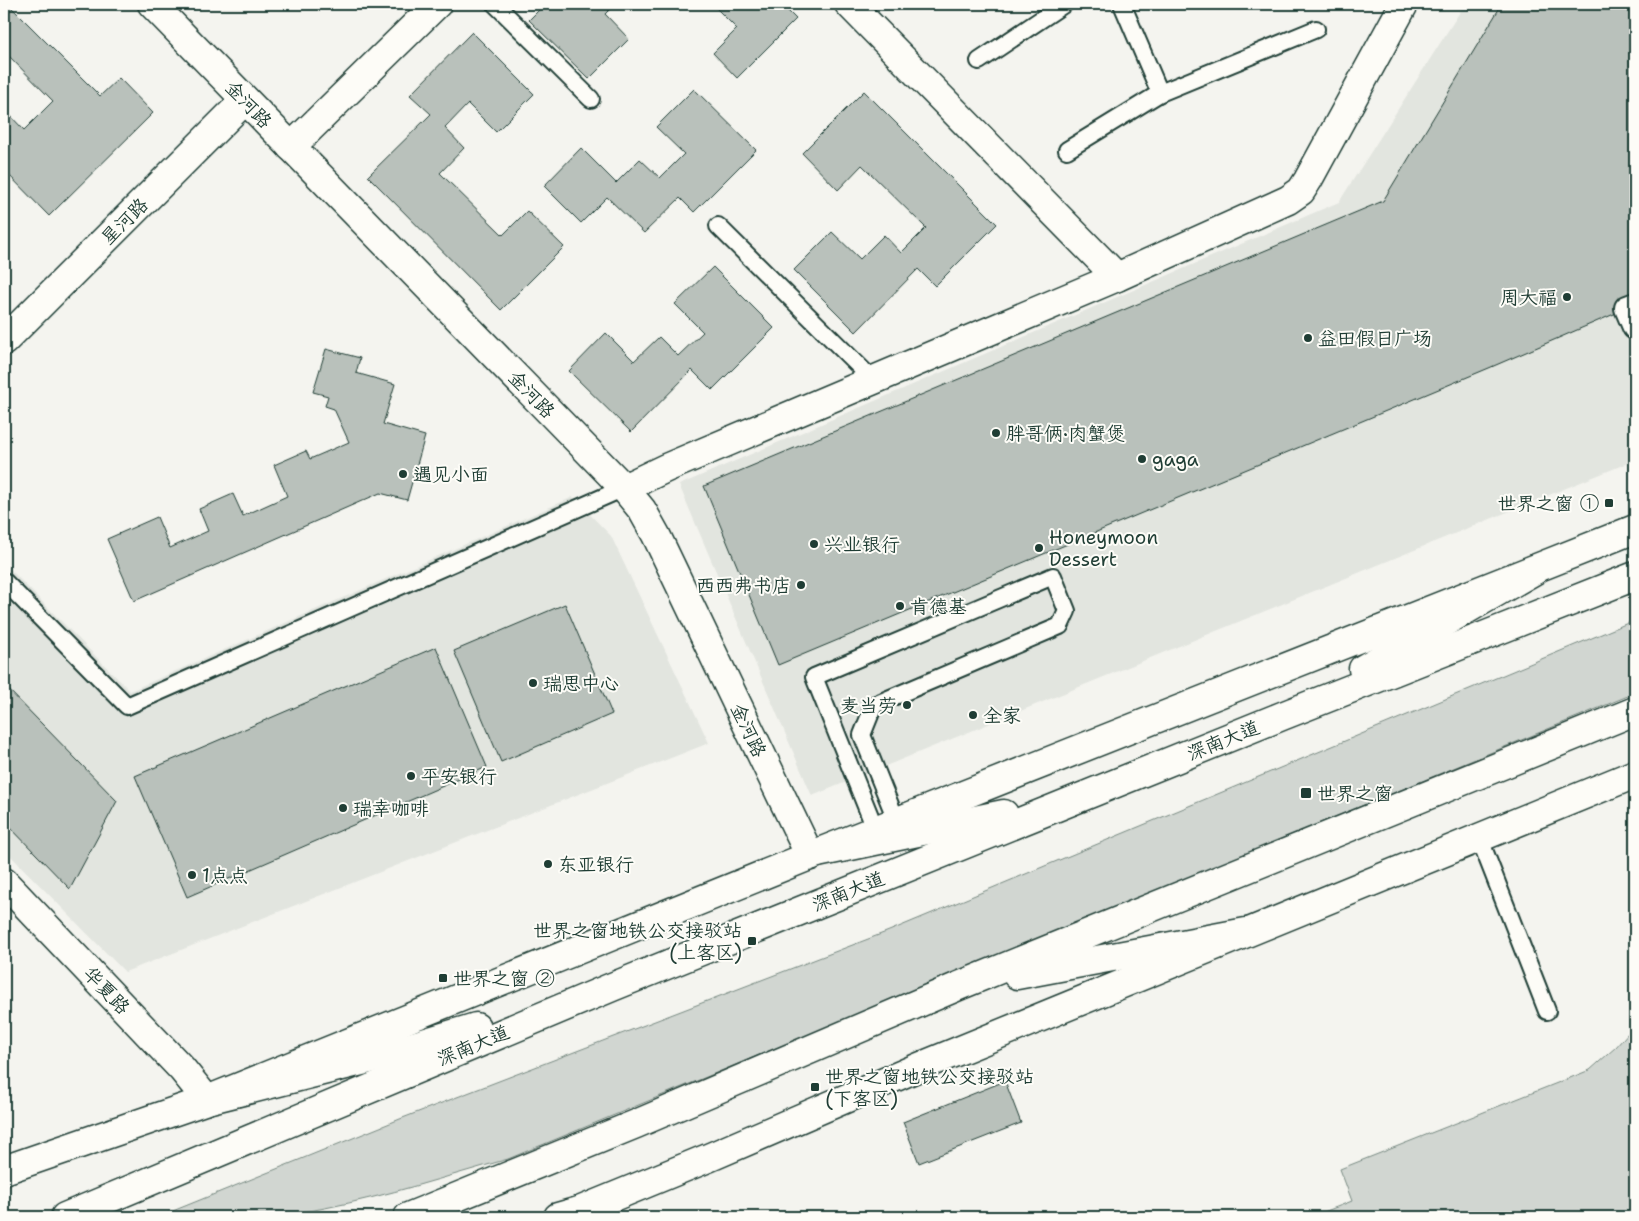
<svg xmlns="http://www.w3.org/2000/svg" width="1639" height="1221" font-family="'Shantell Sans','LXGW WenKai TC',sans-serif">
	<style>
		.built { fill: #e2e5df }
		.green { fill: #d1d6d1; stroke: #788a82 }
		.building { fill: #b9c1bb; stroke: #1f3d34 }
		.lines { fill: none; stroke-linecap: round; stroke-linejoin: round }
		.service-casing { stroke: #1f3d34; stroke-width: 20 }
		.pedestrian-casing { stroke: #1f3d34; stroke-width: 28 }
		.minor-casing { stroke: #1f3d34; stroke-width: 31 }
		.secondary-casing { stroke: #1f3d34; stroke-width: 31 }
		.primary-casing { stroke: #1f3d34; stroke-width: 31 }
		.service { stroke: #fdfcf7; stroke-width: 16 }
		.pedestrian { stroke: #fdfcf7; stroke-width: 24 }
		.minor { stroke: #fdfcf7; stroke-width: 28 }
		.secondary { stroke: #fdfcf7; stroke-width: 28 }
		.primary { stroke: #fdfcf7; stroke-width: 28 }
		.poi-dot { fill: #1f3d34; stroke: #fdfcf7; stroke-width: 2 }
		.labels { text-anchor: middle; stroke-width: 4; stroke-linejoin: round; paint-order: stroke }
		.street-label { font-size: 19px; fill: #1f3d34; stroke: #fdfcf7 }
		.poi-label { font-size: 19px; fill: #1f3d34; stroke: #fdfcf7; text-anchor: start }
	</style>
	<rect width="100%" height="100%" fill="#f4f4ef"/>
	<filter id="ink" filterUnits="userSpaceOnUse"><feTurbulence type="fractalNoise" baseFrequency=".02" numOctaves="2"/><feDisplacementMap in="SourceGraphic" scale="10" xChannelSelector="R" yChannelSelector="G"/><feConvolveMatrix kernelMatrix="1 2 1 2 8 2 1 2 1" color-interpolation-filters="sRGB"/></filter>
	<g filter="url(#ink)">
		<g class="built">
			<polygon points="1465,4 1635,4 1635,460 812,796 679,485 1339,202"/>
			<polygon points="573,497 611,536 709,743 125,972 4,849 4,563 130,691"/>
		</g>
		<g class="green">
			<path d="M1635,620V693L508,1159C448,1176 387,1196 325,1208C270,1219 213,1217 158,1217L400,1119L889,931Z"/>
			<polygon points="1635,1025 1635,1217 1311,1217 1352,1201 1340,1169 1590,1070 1616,1047"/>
		</g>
		<g class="building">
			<polygon points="4,4 8,4 100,96 119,78 153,113 49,216 4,170 4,109 24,130 53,101 4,51"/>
			<polygon points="545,4 615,4 605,14 629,39 589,79 529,20"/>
			<polygon points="712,4 781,4 796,19 737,78 713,53 737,29"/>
			<polygon points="1502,4 1635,4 1635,305 1489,368 778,665 704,486 1383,201"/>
			<polygon points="472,32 534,94 496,132 468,104 445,128 464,148 440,173 503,235 527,211 564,247 501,310 368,176 431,114 410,95"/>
			<polygon points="694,89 756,150 694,212 680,198 644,233 607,197 581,223 544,186 581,148 616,183 640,159 660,178 684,154 656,127"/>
			<polygon points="864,91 997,224 935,286 918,269 856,332 794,270 832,232 860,259 884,235 901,253 926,228 862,165 838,190 802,153"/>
			<polygon points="713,267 774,328 712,390 692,370 631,432 569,371 606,333 634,361 659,337 678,356 703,332 675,304"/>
			<polygon points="326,349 360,358 356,373 395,384 383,424 425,436 407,500 380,493 134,601 107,539 157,517 170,548 208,531 199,509 233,494 243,516 287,496 274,465 306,451 310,459 349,442 334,409 325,406 328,396 313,392"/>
			<polygon points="565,604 612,714 501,762 454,651"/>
			<polygon points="436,647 487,767 187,897 135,776"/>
			<polygon points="4,685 117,801 70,889 4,821"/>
			<polygon points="1005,1081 1021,1123 919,1163 903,1122"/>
		</g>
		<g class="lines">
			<defs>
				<g id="service">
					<polyline points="495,4 591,99"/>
					<polyline points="1122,4 1160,93"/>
					<polyline points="979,61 1064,4"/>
					<polyline points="1067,150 1160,93 1316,29"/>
					<polyline points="718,226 873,380"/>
					<polyline points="4,581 127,706 624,488"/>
					<polyline points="876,831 814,677 1053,576 1067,611 1060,626 874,705 862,735 897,822"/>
					<polyline points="1479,837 1547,1011"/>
				</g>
				<polyline id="pedestrian" points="1635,305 1627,308 1635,327"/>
				<g id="minor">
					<polyline points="152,4 624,488 642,510 656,535 810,856"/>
					<polyline points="849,4 1117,277"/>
					<polyline points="291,147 437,4"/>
					<polyline points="4,341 245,100"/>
					<polyline points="624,488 666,468 1117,277 1288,200 1301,191 1308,180 1404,4"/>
					<polyline points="4,882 182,1069 207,1100"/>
				</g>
				<g id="secondary">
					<polyline points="4,1170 207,1100 817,853 1635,529"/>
					<polyline points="558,1217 579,1211 708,1158 919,1067 1635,774"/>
				</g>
				<g id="primary">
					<polyline points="1363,669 1535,570"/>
					<polyline points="817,853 1004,814"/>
					<polyline points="1017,975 1246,932"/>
					<polyline points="207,1100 378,1057 476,1027"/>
					<polyline points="65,1217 612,987 1282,716 1635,576"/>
					<polyline points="408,1217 636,1124 961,985 1635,711"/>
				</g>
			</defs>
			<use href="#service" class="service-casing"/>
			<use href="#pedestrian" class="pedestrian-casing"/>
			<use href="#minor" class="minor-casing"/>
			<use href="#secondary" class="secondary-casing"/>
			<use href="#primary" class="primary-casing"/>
			<use href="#service" class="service"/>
			<use href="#pedestrian" class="pedestrian"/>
			<use href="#minor" class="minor"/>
			<use href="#secondary" class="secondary"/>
			<use href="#primary" class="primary"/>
		</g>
	</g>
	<g class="poi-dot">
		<circle cx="1567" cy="297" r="5"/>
		<circle cx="1308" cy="338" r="5"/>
		<circle cx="996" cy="433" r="5"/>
		<circle cx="1142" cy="459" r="5"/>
		<circle cx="403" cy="474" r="5"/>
		<rect x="1604" y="498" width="10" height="10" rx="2.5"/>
		<circle cx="814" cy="544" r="5"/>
		<circle cx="1039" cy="548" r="5"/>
		<circle cx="801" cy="585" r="5"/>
		<circle cx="900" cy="606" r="5"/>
		<circle cx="533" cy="683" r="5"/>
		<circle cx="907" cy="705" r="5"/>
		<circle cx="973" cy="715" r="5"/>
		<circle cx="411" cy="776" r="5"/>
		<rect x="1300" y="787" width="12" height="12" rx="2.5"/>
		<circle cx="343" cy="808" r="5"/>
		<circle cx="548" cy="864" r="5"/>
		<circle cx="192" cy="875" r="5"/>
		<rect x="747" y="936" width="10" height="10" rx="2.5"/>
		<rect x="438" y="973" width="10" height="10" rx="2.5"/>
		<rect x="810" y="1082" width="10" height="10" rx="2.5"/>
	</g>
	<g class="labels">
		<g class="street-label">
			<text transform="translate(249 104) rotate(46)" y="7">金河路</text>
			<text transform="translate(124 221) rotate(-45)" y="7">星河路</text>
			<text transform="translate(532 394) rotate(46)" y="7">金河路</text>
			<text transform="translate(749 730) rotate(65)" y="7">金河路</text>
			<text transform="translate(1223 740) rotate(-22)" y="7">深南大道</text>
			<text transform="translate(848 891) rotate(-22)" y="7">深南大道</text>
			<text transform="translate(107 990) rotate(46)" y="7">华夏路</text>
			<text transform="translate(473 1045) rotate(-23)" y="7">深南大道</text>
		</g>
		<g class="poi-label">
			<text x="1557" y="304" text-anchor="end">周大福</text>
			<text x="1318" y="345">益田假日广场</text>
			<text x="1006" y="440">胖哥俩·肉蟹煲</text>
			<text x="1152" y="466">gaga</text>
			<text x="413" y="481">遇见小面</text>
			<text x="1599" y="510" text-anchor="end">世界之窗 ①</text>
			<text x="1049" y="544">Honeymoon<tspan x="1049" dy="22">Dessert</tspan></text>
			<text x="824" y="551">兴业银行</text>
			<text x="791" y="592" text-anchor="end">西西弗书店</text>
			<text x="910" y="613">肯德基</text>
			<text x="543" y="690">瑞思中心</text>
			<text x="897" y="712" text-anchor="end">麦当劳</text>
			<text x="983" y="722">全家</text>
			<text x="421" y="783">平安银行</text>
			<text x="1317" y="800">世界之窗</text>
			<text x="353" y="815">瑞幸咖啡</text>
			<text x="558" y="871">东亚银行</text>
			<text x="202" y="882">1点点</text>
			<text x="742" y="937" text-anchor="end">世界之窗地铁公交接驳站<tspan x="742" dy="22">(上客区)</tspan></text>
			<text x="453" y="985">世界之窗 ②</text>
			<text x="825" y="1083">世界之窗地铁公交接驳站<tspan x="825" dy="22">(下客区)</tspan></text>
		</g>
	</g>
	<rect width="1639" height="1221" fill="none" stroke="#fdfcf7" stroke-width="20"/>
	<rect x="10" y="10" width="1619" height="1201" fill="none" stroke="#1f3d34" stroke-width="2" filter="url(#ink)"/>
</svg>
